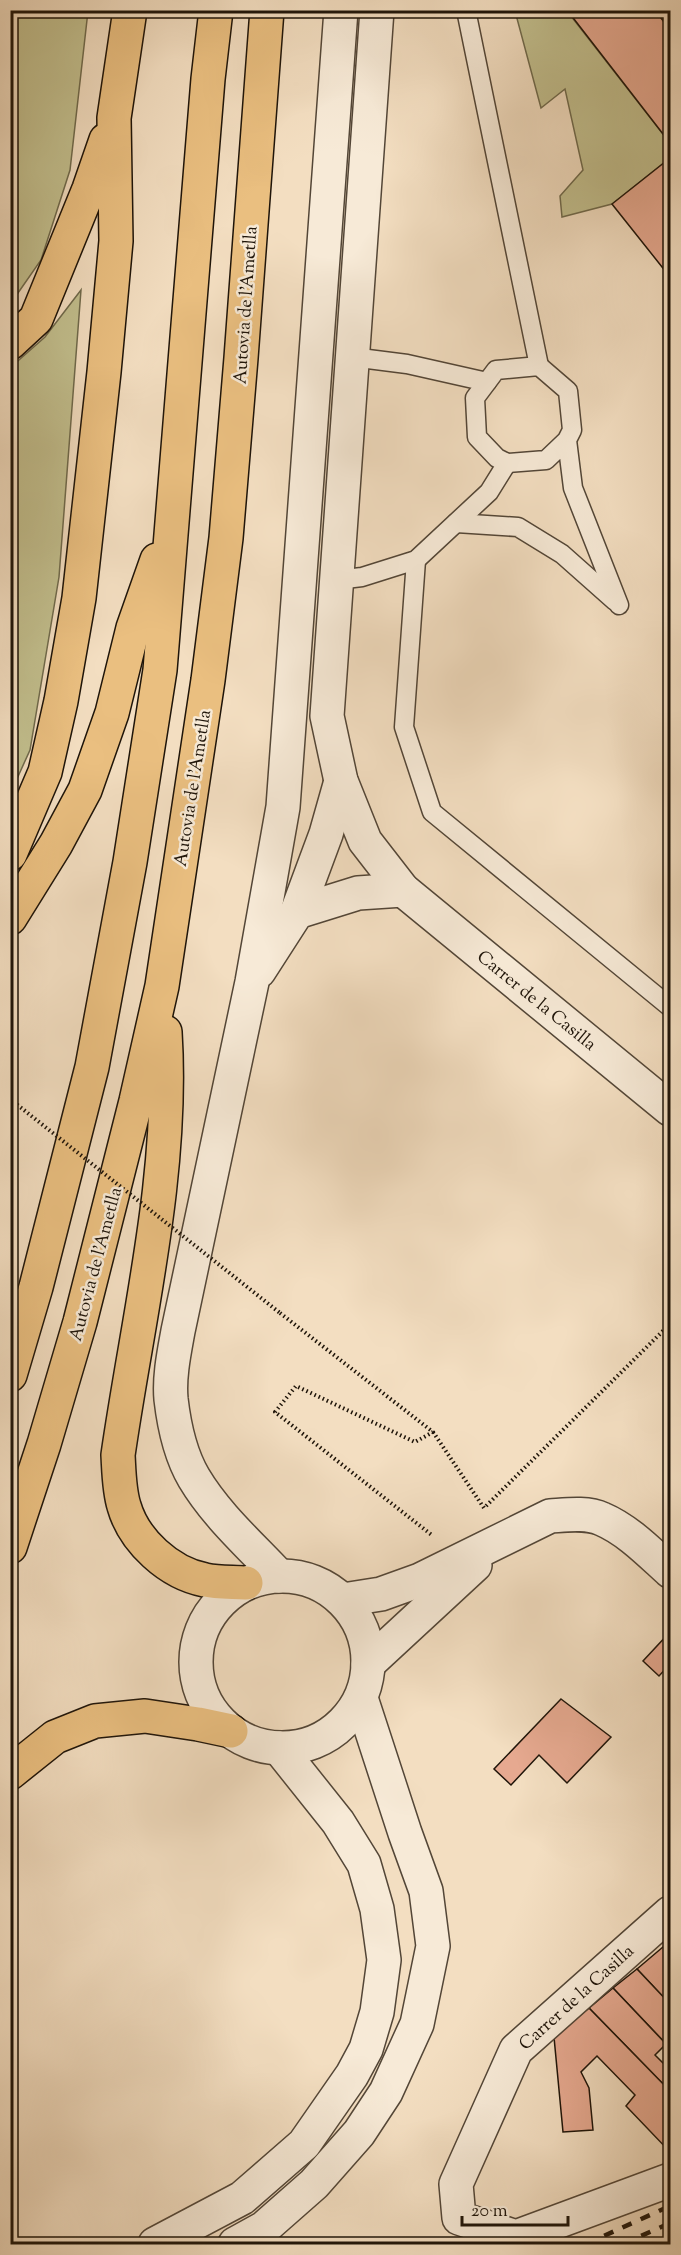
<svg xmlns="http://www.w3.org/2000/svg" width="681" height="2255" font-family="'Sorts Mill Goudy',serif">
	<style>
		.green { fill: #c2bf8e; stroke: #706a4c; stroke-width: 1.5 }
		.building { fill: #e6a990; stroke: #1e1409; stroke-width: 1.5 }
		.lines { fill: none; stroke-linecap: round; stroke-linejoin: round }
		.service-casing { stroke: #534637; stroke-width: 21 }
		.minor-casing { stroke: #534637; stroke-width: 36 }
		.tertiary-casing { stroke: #534637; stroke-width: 36 }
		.motorway-casing { stroke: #1e1409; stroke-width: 36 }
		.path { stroke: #1e1409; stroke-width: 4; stroke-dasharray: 1.5 3; stroke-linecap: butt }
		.service { stroke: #f7ead7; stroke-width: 18 }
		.minor { stroke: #f7ead7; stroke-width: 33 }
		.tertiary { stroke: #f7ead7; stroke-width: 33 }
		.motorway { stroke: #eabf80; stroke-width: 33 }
		.rail { stroke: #1e1409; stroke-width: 4.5; stroke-dasharray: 10 10; stroke-linecap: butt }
		.path-bridge { stroke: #1e1409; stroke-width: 4; stroke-dasharray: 1.5 3; stroke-linecap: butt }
		.labels { text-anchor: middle; stroke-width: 5; stroke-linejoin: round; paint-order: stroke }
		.street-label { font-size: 18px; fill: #1e1409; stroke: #f7ead7 }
	</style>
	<rect width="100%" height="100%" fill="#f3dec1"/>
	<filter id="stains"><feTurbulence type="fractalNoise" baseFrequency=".00333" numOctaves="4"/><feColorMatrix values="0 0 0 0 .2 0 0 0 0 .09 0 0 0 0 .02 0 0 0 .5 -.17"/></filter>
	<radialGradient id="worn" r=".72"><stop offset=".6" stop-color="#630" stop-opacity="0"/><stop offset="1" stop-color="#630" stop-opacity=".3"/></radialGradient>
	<g class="green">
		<polygon points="11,10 88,11 70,170 41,260 11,303"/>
		<polygon points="515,11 567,11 670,143 670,158 612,204 562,217 560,196 583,170 565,89 541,108"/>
		<polygon points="655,11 670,11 670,30"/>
		<polygon points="81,290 59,577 30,750 11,792 11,367 45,337"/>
	</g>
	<g class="building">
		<polygon points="567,10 655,10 670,30 670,143"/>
		<polygon points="670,158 670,277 612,204"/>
		<polygon points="670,1632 670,1664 659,1676 643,1661"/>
		<polygon points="561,1699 611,1737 567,1783 539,1755 511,1785 494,1769"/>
		<polygon points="670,1941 670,2004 637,1969"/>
		<polygon points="637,1969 670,2004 670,2048 613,1988"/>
		<polygon points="613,1988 666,2044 655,2055 670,2070 670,2091 589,2008"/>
		<polygon points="589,2008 670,2091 670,2152 626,2106 635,2095 597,2056 581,2072 589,2088 593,2130 563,2132 554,2037"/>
	</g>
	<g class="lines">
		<defs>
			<g id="service">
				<polyline points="466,10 539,366"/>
				<polyline points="352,357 407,364 487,382"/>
				<polyline points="567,440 546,460 507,463 497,458 477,437 475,398 496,370 539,366 568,391 572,430 567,440 573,488 619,605"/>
				<polyline points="456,523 518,527 562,554 615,601"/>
				<polyline points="416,560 404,727 432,812 670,1007"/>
				<polyline points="337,580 362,577 416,560 489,492 507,463"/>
			</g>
			<g id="minor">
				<polyline points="377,10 327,716 341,781 365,841 403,890 670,1109"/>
				<polyline points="297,912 326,834 341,781"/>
				<polyline points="259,971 297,912 358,893 403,890"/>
				<path d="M279,1576C250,1545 216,1515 194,1478C181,1456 174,1425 171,1399C169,1377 174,1353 178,1331L252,982L283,807L341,10"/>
				<path d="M343,1600L381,1594L420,1580L550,1516C566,1515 587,1512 602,1519C628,1530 650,1553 670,1571"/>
				<polyline points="368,1664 475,1565"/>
				<polyline points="670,1913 516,2050 456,2184 459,2218 516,2237 670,2180"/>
			</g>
			<g id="tertiary">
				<circle cx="282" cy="1662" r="86"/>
				<polyline points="155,2244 242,2198 304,2144 352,2075 366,2049 377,2012 384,1960 377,1909 364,1864 338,1822 279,1748"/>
				<polyline points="235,2244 264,2228 314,2184 359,2133 386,2092 417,2024 433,1946 426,1891 405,1833 361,1698"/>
			</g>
			<g id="motorway">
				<polyline points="10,343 36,319 89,189 106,140"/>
				<polyline points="10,854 45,772 61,701 79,598 104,372 116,241 114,118 130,10"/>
				<polyline points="10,918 56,844 85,790 112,713 133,628 157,560"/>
				<path d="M165,1032C174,1174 138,1316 118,1455C119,1472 119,1490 124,1506C134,1541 169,1573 205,1580C218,1583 233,1582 246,1583"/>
				<polyline points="10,1375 36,1287 92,1067 130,862 160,670 208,79 216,10"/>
				<polyline points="10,1547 44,1444 80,1322 136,1101 162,986 208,680 226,538 241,358 267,10"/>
				<polyline points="10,1773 55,1737 95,1721 145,1716 198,1724 231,1731"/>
			</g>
		</defs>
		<use href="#service" class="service-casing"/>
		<use href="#minor" class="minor-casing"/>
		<use href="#tertiary" class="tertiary-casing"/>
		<use href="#motorway" class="motorway-casing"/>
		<g class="path">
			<polyline points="280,1313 433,1432 415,1442 296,1386 275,1412 433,1536"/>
			<polyline points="433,1432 484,1508 670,1324"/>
		</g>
		<use href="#service" class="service"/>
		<use href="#minor" class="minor"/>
		<use href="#tertiary" class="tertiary"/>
		<use href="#motorway" class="motorway"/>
		<g class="rail">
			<polyline points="586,2244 670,2206"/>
			<polyline points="623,2244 670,2223"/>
		</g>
		<polyline class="path-bridge" points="10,1099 280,1313"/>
	</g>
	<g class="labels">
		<g class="street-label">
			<text transform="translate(245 305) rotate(-86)" y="6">Autovia de l'Ametlla</text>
			<text transform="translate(192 788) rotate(-81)" y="6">Autovia de l'Ametlla</text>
			<text transform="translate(537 1000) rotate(39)" y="6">Carrer de la Casilla</text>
			<text transform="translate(95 1264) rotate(-75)" y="6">Autovia de l'Ametlla</text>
			<text transform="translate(576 1997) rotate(-42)" y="6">Carrer de la Casilla</text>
		</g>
	</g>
	<rect width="681" height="2255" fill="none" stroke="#f3dec1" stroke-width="36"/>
	<rect x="12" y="12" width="657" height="2231" fill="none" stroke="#1e1409" stroke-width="3"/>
	<rect x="18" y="18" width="645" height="2219" fill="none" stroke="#1e1409" stroke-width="1.5"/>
	<path d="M462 2216v9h106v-9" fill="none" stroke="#1e1409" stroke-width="3"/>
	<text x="471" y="2216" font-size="18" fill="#1e1409" stroke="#f7ead7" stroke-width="4.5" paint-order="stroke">20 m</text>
	<rect width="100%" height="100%" filter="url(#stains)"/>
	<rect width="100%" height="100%" fill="url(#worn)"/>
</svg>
